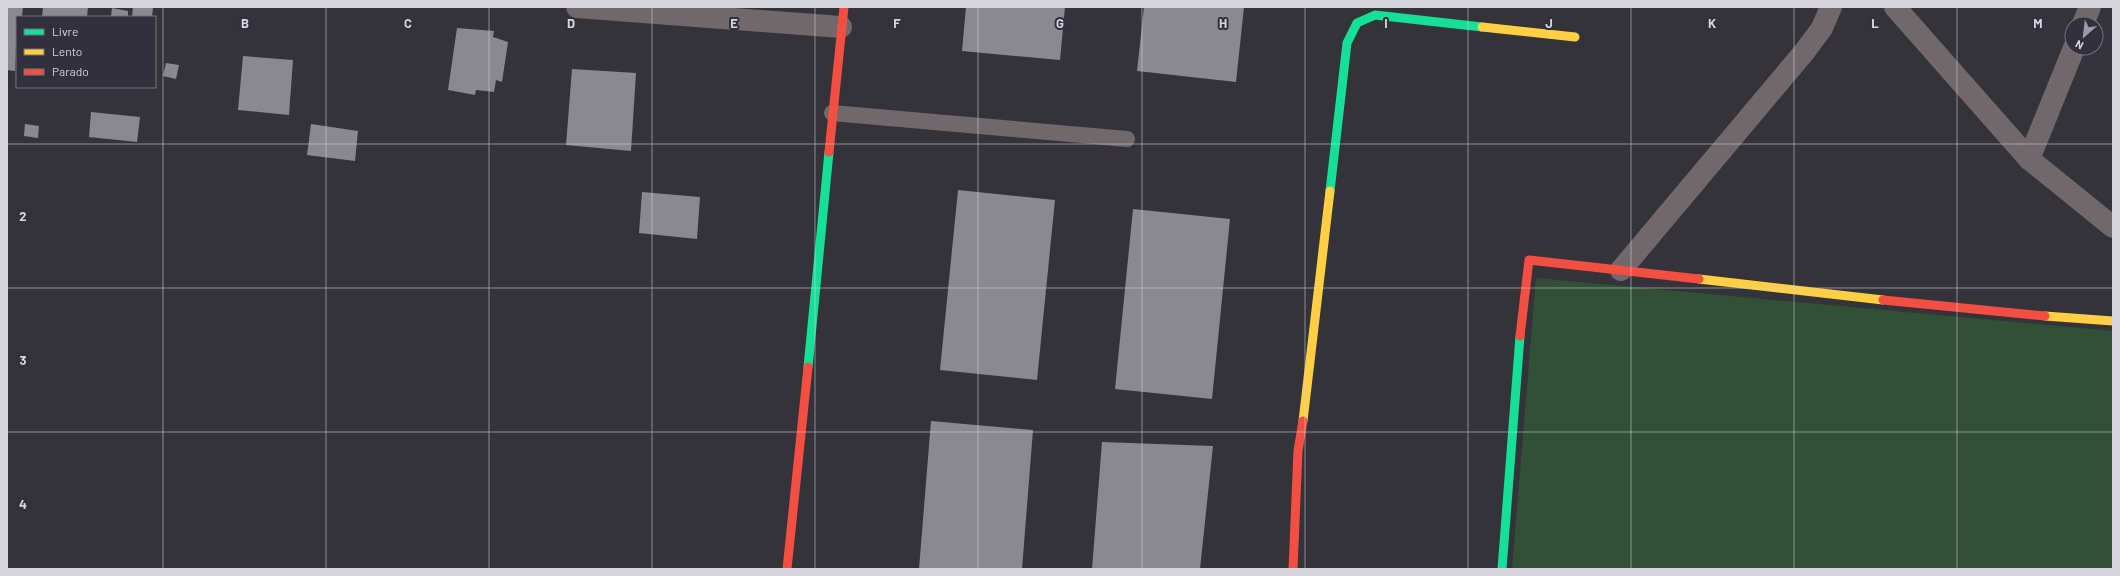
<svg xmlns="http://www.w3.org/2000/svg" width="2120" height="576" font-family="Barlow,sans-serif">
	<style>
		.green { fill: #315036 }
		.building { fill: #8a8990 }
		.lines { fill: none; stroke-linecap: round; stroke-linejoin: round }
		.lane { stroke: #70686a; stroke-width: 16 }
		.street { stroke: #70686a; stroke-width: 22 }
		.fast { stroke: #16e098; stroke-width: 9 }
		.slow { stroke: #ffcf43; stroke-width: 9 }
		.jam { stroke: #f24e42; stroke-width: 9 }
		.grid { fill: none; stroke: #d6d5de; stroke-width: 1; stroke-opacity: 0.55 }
		.grid-label { font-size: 13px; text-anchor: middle; font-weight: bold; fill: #d6d5de; stroke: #32303d; stroke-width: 4; stroke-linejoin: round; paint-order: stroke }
	</style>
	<rect width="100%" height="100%" fill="#34333a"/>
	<polygon class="green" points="1536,278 2113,331 2113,569 1512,569"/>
	<g class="building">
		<polygon points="7,7 23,7 22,17 17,17 15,71 7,70"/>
		<polygon points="43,7 88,7 87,17 42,17"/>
		<polygon points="133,7 153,8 152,17 132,17"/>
		<polygon points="966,7 1065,7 1060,60 962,51"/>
		<polygon points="1144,7 1244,7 1236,82 1137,71"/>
		<polygon points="112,8 128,11 128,17 111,17"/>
		<polygon points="457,28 494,31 493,37 508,42 502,82 496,80 494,92 476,90 475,95 448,90"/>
		<polygon points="243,56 293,60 289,115 238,110"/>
		<polygon points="166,63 179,65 176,79 163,76"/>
		<polygon points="572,69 636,73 631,151 566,145"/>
		<polygon points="91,112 140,117 137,142 89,137"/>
		<polygon points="25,124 39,126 38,138 24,136"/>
		<polygon points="311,124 358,131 355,161 307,155"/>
		<polygon points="958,190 1055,200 1037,380 940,370"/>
		<polygon points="642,192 700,197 697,239 639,233"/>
		<polygon points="1133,209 1230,219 1212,399 1115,389"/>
		<polygon points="931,421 1033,430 1022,569 919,569"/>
		<polygon points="1102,442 1213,446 1200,569 1092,569"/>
	</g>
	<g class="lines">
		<polyline class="lane" points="832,113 1127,139"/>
		<g class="street">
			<polyline points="577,7 841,27"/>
			<polyline points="1895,7 2029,159"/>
			<polyline points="2083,24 2090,7"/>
			<polyline points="2074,48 2029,159 2113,227"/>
			<polyline points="1621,270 1805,51 1822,28 1831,7"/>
		</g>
		<g class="fast">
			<polyline points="1330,191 1347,43 1357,23 1375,15 1482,27"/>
			<polyline points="808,367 829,152"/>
			<polyline points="1502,569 1520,336"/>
		</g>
		<g class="slow">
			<polyline points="1482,27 1575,37"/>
			<polyline points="1699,279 1883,300"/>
			<polyline points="2045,316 2113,321"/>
			<polyline points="1303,421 1330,191"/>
		</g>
		<g class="jam">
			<polyline points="829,152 844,7"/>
			<polyline points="1883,300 2045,316"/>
			<polyline points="1520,336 1529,260 1699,279"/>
			<polyline points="787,569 808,367"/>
			<polyline points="1293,569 1298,451 1303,421"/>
		</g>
	</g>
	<path class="grid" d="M163,7V569M326,7V569M489,7V569M652,7V569M815,7V569M978,7V569M1142,7V569M1305,7V569M1468,7V569M1631,7V569M1794,7V569M1957,7V569M7,144H2113M7,288H2113M7,432H2113"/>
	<g class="grid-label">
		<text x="245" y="28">B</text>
		<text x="408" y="28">C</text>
		<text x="571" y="28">D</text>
		<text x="734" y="28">E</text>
		<text x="897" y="28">F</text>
		<text x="1060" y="28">G</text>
		<text x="1223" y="28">H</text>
		<text x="1386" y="28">I</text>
		<text x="1549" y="28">J</text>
		<text x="1712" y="28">K</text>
		<text x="1875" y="28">L</text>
		<text x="2038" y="28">M</text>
		<text x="23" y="221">2</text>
		<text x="23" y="365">3</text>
		<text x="23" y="509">4</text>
	</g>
	<rect width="2120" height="576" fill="none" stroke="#d6d5de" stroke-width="16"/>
	<rect x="16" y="16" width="140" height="72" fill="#32303d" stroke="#74727d"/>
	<rect x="24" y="29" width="20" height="6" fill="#16e098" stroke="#74727d"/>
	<text x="52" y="36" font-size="12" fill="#d6d5de">Livre</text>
	<rect x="24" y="49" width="20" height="6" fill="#ffcf43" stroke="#74727d"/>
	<text x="52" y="56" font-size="12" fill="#d6d5de">Lento</text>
	<rect x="24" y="69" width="20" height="6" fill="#f24e42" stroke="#74727d"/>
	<text x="52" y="76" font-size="12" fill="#d6d5de">Parado</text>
	<g transform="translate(2084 36) rotate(208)"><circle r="19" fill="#32303d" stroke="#74727d"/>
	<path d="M0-3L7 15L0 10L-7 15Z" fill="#9d9ca5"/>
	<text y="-6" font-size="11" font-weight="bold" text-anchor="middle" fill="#d6d5de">N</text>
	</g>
</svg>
